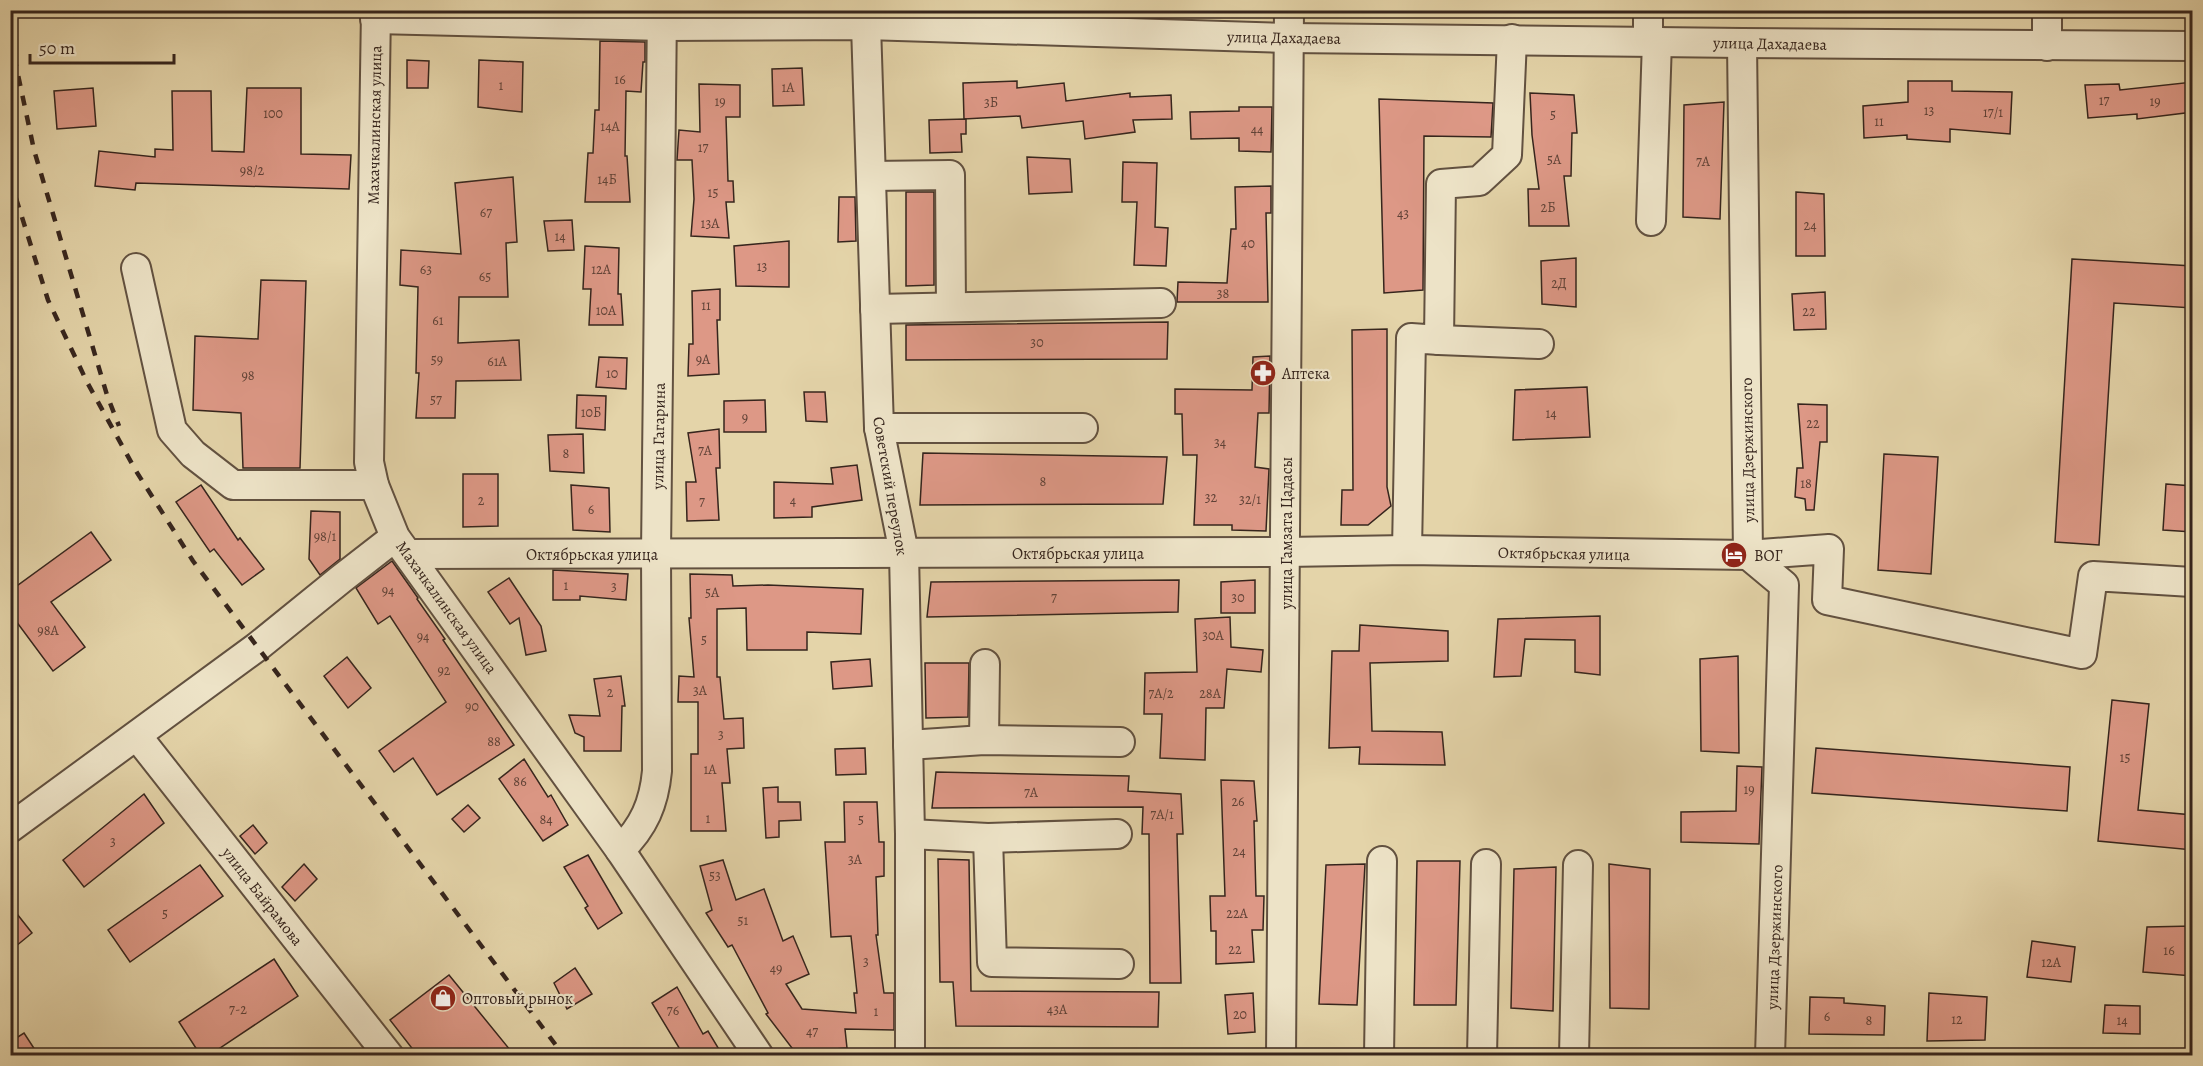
<svg xmlns="http://www.w3.org/2000/svg" width="2203" height="1066" font-family="Alegreya,serif">
	<style>
		.building { fill: #dd9886; stroke: #36251d; stroke-width: 1.5 }
		.lines { fill: none; stroke-linecap: round; stroke-linejoin: round }
		.minor-casing { stroke: #625140; stroke-width: 32 }
		.minor { stroke: #ede3c7; stroke-width: 28 }
		.rail { stroke: #36251d; stroke-width: 4.5; stroke-dasharray: 10 10; stroke-linecap: butt }
		.labels { text-anchor: middle; stroke-width: 4.5; stroke-linejoin: round; paint-order: stroke }
		.number-label { font-size: 14px; fill: #604237 }
		.street-label { font-size: 16px; fill: #36251d; stroke: #ede3c7 }
		.poi-label { font-size: 16px; fill: #36251d; stroke: #ede3c7; text-anchor: start }
	</style>
	<rect width="100%" height="100%" fill="#e4d4a9"/>
	<filter id="stains"><feTurbulence type="fractalNoise" baseFrequency=".00333" numOctaves="4"/><feColorMatrix values="0 0 0 0 .2 0 0 0 0 .09 0 0 0 0 .02 0 0 0 .5 -.17"/></filter>
	<radialGradient id="worn" r=".72"><stop offset=".6" stop-color="#630" stop-opacity="0"/><stop offset="1" stop-color="#630" stop-opacity=".3"/></radialGradient>
	<g class="building">
		<polygon points="600,41 645,42 645,62 643,62 641,92 626,91 625,156 627,156 630,202 585,202 588,153 593,153 595,110 599,110"/>
		<polygon points="407,60 429,61 428,88 407,88"/>
		<polygon points="479,60 523,62 522,112 478,107"/>
		<polygon points="802,68 804,105 773,106 772,69"/>
		<polygon points="1017,81 1017,88 1064,83 1066,101 1130,93 1130,97 1171,95 1172,119 1133,120 1135,132 1085,139 1083,121 1022,128 1020,116 964,119 963,83"/>
		<polygon points="1908,81 1952,81 1952,91 2012,92 2010,134 1950,129 1950,142 1907,139 1907,135 1864,138 1863,106 1908,102"/>
		<polygon points="2193,82 2193,112 2137,119 2137,114 2088,118 2085,85 2119,84 2120,90"/>
		<polygon points="699,84 740,85 740,117 726,117 728,181 733,181 734,202 726,202 729,238 691,236 694,199 692,160 677,160 679,130 700,132"/>
		<polygon points="93,88 96,126 57,129 54,91"/>
		<polygon points="247,88 301,88 301,154 351,155 349,189 136,183 135,190 95,186 99,151 155,157 155,149 173,150 172,91 211,91 212,151 244,152"/>
		<polygon points="1530,93 1574,95 1577,133 1572,133 1571,176 1564,176 1569,226 1529,226 1528,189 1539,189 1532,135"/>
		<polygon points="1379,99 1493,103 1491,137 1424,136 1423,290 1384,293"/>
		<polygon points="1724,102 1720,219 1683,217 1684,105"/>
		<polygon points="1239,107 1272,107 1271,152 1239,151 1239,138 1191,139 1190,112 1239,111"/>
		<polygon points="966,119 966,134 961,134 962,152 930,153 929,120"/>
		<polygon points="1027,157 1070,159 1072,192 1029,194"/>
		<polygon points="1123,162 1157,163 1155,227 1168,228 1166,266 1134,265 1137,202 1122,202"/>
		<polygon points="513,177 517,242 506,243 508,297 459,297 458,343 519,340 521,380 456,381 455,418 416,418 419,373 416,373 418,287 400,285 401,250 461,254 455,183"/>
		<polygon points="1271,186 1271,213 1266,213 1268,302 1177,302 1178,282 1227,283 1231,229 1236,229 1235,187"/>
		<polygon points="906,192 934,192 934,285 906,286"/>
		<polygon points="1796,192 1824,194 1825,256 1796,256"/>
		<polygon points="839,197 855,197 856,241 838,242"/>
		<polygon points="572,220 574,250 548,251 544,221"/>
		<polygon points="789,241 789,287 736,286 734,246"/>
		<polygon points="585,246 619,248 618,294 621,294 623,325 589,325 591,289 583,289"/>
		<polygon points="1576,258 1576,307 1542,304 1541,261"/>
		<polygon points="2072,259 2193,266 2193,308 2114,303 2099,545 2055,542"/>
		<polygon points="261,280 306,281 300,468 243,468 241,413 193,410 195,336 258,339"/>
		<polygon points="720,289 720,320 717,320 719,374 688,376 689,344 693,344 692,291"/>
		<polygon points="1825,292 1826,329 1794,330 1792,294"/>
		<polygon points="1168,322 1167,359 906,360 906,325"/>
		<polygon points="1387,329 1387,487 1391,506 1368,525 1341,525 1342,490 1353,490 1352,330"/>
		<polygon points="1270,356 1269,413 1258,413 1255,467 1269,469 1266,531 1232,530 1232,525 1194,525 1197,455 1183,455 1182,414 1175,414 1175,389 1252,390 1253,357"/>
		<polygon points="599,357 627,358 626,389 596,387"/>
		<polygon points="1587,387 1590,437 1513,440 1515,390"/>
		<polygon points="804,392 825,392 827,422 806,421"/>
		<polygon points="577,395 606,396 605,430 576,428"/>
		<polygon points="765,400 766,432 724,432 724,401"/>
		<polygon points="1798,404 1827,405 1827,442 1820,442 1814,510 1806,510 1805,499 1795,497 1797,468 1803,468"/>
		<polygon points="719,429 720,468 716,468 719,520 687,521 686,482 696,482 688,433"/>
		<polygon points="583,434 584,473 550,471 548,435"/>
		<polygon points="923,453 1167,457 1163,504 920,505"/>
		<polygon points="1884,454 1938,457 1931,574 1878,570"/>
		<polygon points="857,465 862,500 812,507 812,517 774,518 774,482 833,484 831,468"/>
		<polygon points="463,474 498,474 498,526 463,527"/>
		<polygon points="2166,484 2193,486 2193,532 2163,530"/>
		<polygon points="201,485 238,540 240,538 264,569 242,585 214,549 210,552 176,502"/>
		<polygon points="571,485 609,488 610,532 573,530"/>
		<polygon points="311,511 340,512 340,559 320,575 309,559"/>
		<polygon points="91,532 111,560 51,602 85,647 53,671 10,613 10,591"/>
		<polygon points="392,561 418,598 417,599 445,639 443,640 514,745 437,795 413,758 394,772 379,751 446,702 390,616 378,624 356,588"/>
		<polygon points="553,570 628,574 626,600 580,596 580,600 553,600"/>
		<polygon points="690,574 732,575 733,586 768,585 863,589 861,634 807,632 807,650 747,650 746,608 717,609 717,677 720,677 724,719 743,718 744,748 727,749 730,783 722,783 726,831 691,831 691,754 698,754 698,702 678,702 679,676 694,677 689,618 691,618"/>
		<polygon points="509,578 541,626 546,651 526,655 519,618 510,624 488,592"/>
		<polygon points="1179,580 1178,612 927,617 931,582"/>
		<polygon points="1255,580 1255,613 1221,613 1221,582"/>
		<polygon points="1600,616 1600,675 1575,672 1575,640 1525,639 1521,676 1494,677 1498,619"/>
		<polygon points="1230,617 1231,647 1263,650 1261,672 1227,669 1224,708 1206,708 1205,760 1160,758 1162,714 1144,714 1145,673 1197,672 1195,619"/>
		<polygon points="1360,625 1448,631 1448,661 1370,663 1372,731 1442,732 1445,765 1359,764 1360,747 1329,748 1332,651 1359,651"/>
		<polygon points="1738,656 1739,753 1701,751 1700,659"/>
		<polygon points="347,657 371,688 348,708 324,676"/>
		<polygon points="870,659 872,686 833,689 831,662"/>
		<polygon points="925,663 969,663 968,717 926,718"/>
		<polygon points="621,676 625,706 622,706 621,751 584,751 584,737 575,733 569,715 600,716 594,679"/>
		<polygon points="2112,700 2149,704 2138,810 2193,815 2193,850 2098,841"/>
		<polygon points="865,748 866,774 836,775 835,749"/>
		<polygon points="1816,748 2070,767 2067,811 1812,793"/>
		<polygon points="524,759 548,797 551,795 568,825 543,841 499,779"/>
		<polygon points="1737,766 1762,767 1759,844 1681,842 1681,812 1736,811"/>
		<polygon points="936,772 1129,776 1128,791 1181,794 1183,834 1177,834 1181,983 1150,983 1149,834 1142,834 1143,807 932,808"/>
		<polygon points="1221,780 1254,781 1257,821 1254,821 1256,896 1264,896 1263,930 1252,930 1254,962 1216,964 1216,931 1211,931 1210,896 1225,896"/>
		<polygon points="778,787 778,802 800,802 801,820 779,821 779,837 766,838 763,788"/>
		<polygon points="144,794 164,823 84,887 63,860"/>
		<polygon points="844,802 877,802 879,842 884,842 884,876 876,877 878,935 876,935 884,993 894,993 894,1030 845,1029 847,1048 795,1052 766,1014 768,1013 732,945 728,947 706,913 712,910 700,866 723,860 736,900 764,889 783,941 793,936 809,974 786,984 802,1009 856,1013 854,993 857,993 851,936 831,937 825,842 845,842"/>
		<polygon points="468,805 480,818 464,832 452,819"/>
		<polygon points="253,825 267,843 255,854 240,836"/>
		<polygon points="588,855 622,913 598,929 585,908 588,906 564,867"/>
		<polygon points="938,859 969,860 971,991 1159,992 1158,1027 956,1026 953,982 940,982"/>
		<polygon points="1417,861 1460,861 1456,1005 1414,1005"/>
		<polygon points="304,864 317,879 295,901 282,887"/>
		<polygon points="1365,864 1357,1005 1319,1004 1326,865"/>
		<polygon points="1609,864 1650,869 1649,1009 1610,1008"/>
		<polygon points="200,865 223,896 130,962 108,930"/>
		<polygon points="1556,867 1553,1011 1511,1008 1514,869"/>
		<polygon points="10,905 32,933 10,951"/>
		<polygon points="2193,926 2193,976 2143,972 2147,927"/>
		<polygon points="2032,941 2075,947 2071,982 2027,977"/>
		<polygon points="274,959 298,996 208,1056 201,1056 179,1022"/>
		<polygon points="575,968 592,994 567,1009 554,983"/>
		<polygon points="449,975 515,1056 418,1056 390,1020"/>
		<polygon points="677,987 703,1034 708,1031 723,1056 684,1056 652,1003"/>
		<polygon points="1253,993 1255,1032 1228,1034 1225,995"/>
		<polygon points="1929,993 1987,997 1985,1040 1927,1041"/>
		<polygon points="1810,997 1844,998 1844,1003 1885,1006 1884,1035 1809,1034"/>
		<polygon points="2105,1005 2140,1006 2140,1034 2103,1033"/>
		<polygon points="24,1033 39,1056 10,1056 10,1042"/>
	</g>
	<g class="lines">
		<defs>
			<g id="minor">
				<polyline points="376,10 369,462 374,485 395,537 620,850 759,1056"/>
				<polyline points="2047,10 2047,46"/>
				<polyline points="375,19 663,26 866,25 1289,38 1742,43 2192,46"/>
				<polyline points="866,25 879,428 904,553 910,834 910,1056"/>
				<polyline points="1648,41 1648,10"/>
				<polyline points="1742,43 1748,555 1784,585 1770,1056"/>
				<polyline points="871,176 950,175 951,307"/>
				<polyline points="1651,221 1657,41"/>
				<polyline points="136,268 172,430 193,454 233,485 374,485"/>
				<polyline points="875,309 1161,303"/>
				<polyline points="1439,340 1539,344"/>
				<polyline points="879,428 1083,428"/>
				<polyline points="1407,550 1411,338 1439,340 1441,184 1479,181 1507,155 1512,39"/>
				<polyline points="409,554 1286,552 1407,550 1748,555 1829,549 1827,600 2082,654 2093,576 2192,582"/>
				<polyline points="137,736 389,1056"/>
				<polyline points="984,740 985,664"/>
				<polyline points="908,745 984,740 1120,742"/>
				<polyline points="10,828 257,647 341,579 395,537"/>
				<polyline points="910,834 988,838 1117,834"/>
				<polyline points="988,838 992,962 1119,964"/>
				<path d="M620,850C644,827 654,803 657,771L656,553L662,10"/>
				<polyline points="1281,1056 1289,10"/>
				<polyline points="1379,1056 1382,861"/>
				<polyline points="1482,1056 1486,864"/>
				<polyline points="1574,1056 1578,865"/>
			</g>
		</defs>
		<use href="#minor" class="minor-casing"/>
		<use href="#minor" class="minor"/>
		<g class="rail">
			<polyline points="10,37 34,150 107,395 119,426"/>
			<polyline points="10,179 48,300 87,382 136,471 193,561 564,1056"/>
		</g>
	</g>
	<defs>
		<symbol id="pharmacy-disc" viewBox="-11 -11 22 22"><circle r="9.5" fill="#8f2418" stroke="#ede3c7"/><path d="M-2-6h4v4h4v4h-4v4h-4v-4h-4v-4h4Z" fill="#fff"/></symbol>
		<symbol id="hotel-disc" viewBox="-11 -11 22 22"><circle r="9.5" fill="#8f2418" stroke="#ede3c7"/><path d="M-6-4.5h1.5V1H6V5H4.5V3h-9V5H-6ZM-4 0a1.8 1.8 0 1 1 3.6 0ZM.5 0V-2.5h3Q6-2.5 6 0Z" fill="#fff"/></symbol>
		<symbol id="shop-disc" viewBox="-11 -11 22 22"><circle r="9.5" fill="#8f2418" stroke="#ede3c7"/><path d="M-5-2.5h2.3a2.7 3.5 0 0 1 5.4 0H5L5.5 6h-11ZM-1.5-2.5h3a1.5 2.3 0 0 0-3 0Z" fill="#fff"/></symbol>
	</defs>
	<g fill-rule="evenodd">
		<use href="#pharmacy-disc" x="1248" y="358" width="30" height="30"/>
		<use href="#hotel-disc" x="1719" y="540" width="30" height="30"/>
		<use href="#shop-disc" x="428" y="983" width="30" height="30"/>
	</g>
	<g class="labels">
		<g class="number-label">
			<text x="620" y="84">16</text>
			<text x="501" y="90">1</text>
			<text x="788" y="92">1А</text>
			<text x="2104" y="105">17</text>
			<text x="720" y="106">19</text>
			<text x="2155" y="106">19</text>
			<text x="991" y="107">3Б</text>
			<text x="1929" y="115">13</text>
			<text x="1993" y="117">17/1</text>
			<text x="273" y="118">100</text>
			<text x="1553" y="119">5</text>
			<text x="1879" y="126">11</text>
			<text x="610" y="131">14А</text>
			<text x="1257" y="134">44</text>
			<text x="703" y="152">17</text>
			<text x="1554" y="164">5А</text>
			<text x="1703" y="166">7А</text>
			<text x="252" y="175">98/2</text>
			<text x="607" y="184">14Б</text>
			<text x="713" y="197">15</text>
			<text x="1548" y="212">2Б</text>
			<text x="486" y="217">67</text>
			<text x="1403" y="218">43</text>
			<text x="710" y="228">13А</text>
			<text x="1810" y="230">24</text>
			<text x="560" y="241">14</text>
			<text x="1248" y="248">40</text>
			<text x="762" y="271">13</text>
			<text x="426" y="274">63</text>
			<text x="601" y="274">12А</text>
			<text x="485" y="281">65</text>
			<text x="1559" y="288">2Д</text>
			<text x="1223" y="298">38</text>
			<text x="706" y="310">11</text>
			<text x="606" y="315">10А</text>
			<text x="1809" y="316">22</text>
			<text x="438" y="325">61</text>
			<text x="1037" y="347">30</text>
			<text x="437" y="364">59</text>
			<text x="703" y="364">9А</text>
			<text x="497" y="366">61А</text>
			<text x="612" y="378">10</text>
			<text x="248" y="380">98</text>
			<text x="436" y="404">57</text>
			<text x="591" y="417">10Б</text>
			<text x="1551" y="418">14</text>
			<text x="745" y="422">9</text>
			<text x="1813" y="428">22</text>
			<text x="1220" y="447">34</text>
			<text x="705" y="455">7А</text>
			<text x="566" y="458">8</text>
			<text x="1043" y="486">8</text>
			<text x="1806" y="488">18</text>
			<text x="1211" y="502">32</text>
			<text x="1250" y="504">32/1</text>
			<text x="481" y="505">2</text>
			<text x="793" y="505">4</text>
			<text x="702" y="506">7</text>
			<text x="591" y="514">6</text>
			<text x="325" y="541">98/1</text>
			<text x="566" y="590">1</text>
			<text x="614" y="591">3</text>
			<text x="388" y="595">94</text>
			<text x="712" y="597">5А</text>
			<text x="1054" y="602">7</text>
			<text x="1238" y="602">30</text>
			<text x="48" y="635">98А</text>
			<text x="1213" y="640">30А</text>
			<text x="423" y="641">94</text>
			<text x="704" y="644">5</text>
			<text x="444" y="675">92</text>
			<text x="700" y="695">3А</text>
			<text x="610" y="697">2</text>
			<text x="1161" y="698">7А/2</text>
			<text x="1210" y="698">28А</text>
			<text x="472" y="711">90</text>
			<text x="721" y="739">3</text>
			<text x="494" y="746">88</text>
			<text x="2125" y="762">15</text>
			<text x="710" y="774">1А</text>
			<text x="520" y="786">86</text>
			<text x="1749" y="794">19</text>
			<text x="1031" y="797">7А</text>
			<text x="1238" y="806">26</text>
			<text x="1162" y="819">7А/1</text>
			<text x="708" y="823">1</text>
			<text x="546" y="824">84</text>
			<text x="861" y="824">5</text>
			<text x="113" y="846">3</text>
			<text x="1239" y="856">24</text>
			<text x="855" y="864">3А</text>
			<text x="715" y="880">53</text>
			<text x="165" y="918">5</text>
			<text x="1237" y="918">22А</text>
			<text x="743" y="925">51</text>
			<text x="1235" y="954">22</text>
			<text x="2169" y="955">16</text>
			<text x="866" y="966">3</text>
			<text x="2051" y="967">12А</text>
			<text x="776" y="973">49</text>
			<text x="238" y="1014">7-2</text>
			<text x="1057" y="1014">43А</text>
			<text x="673" y="1015">76</text>
			<text x="876" y="1016">1</text>
			<text x="1240" y="1019">20</text>
			<text x="1827" y="1021">6</text>
			<text x="1957" y="1024">12</text>
			<text x="1869" y="1025">8</text>
			<text x="2122" y="1025">14</text>
			<text x="812" y="1036">47</text>
		</g>
		<g class="street-label">
			<text transform="translate(1284 37) rotate(1)" y="6">улица Дахадаева</text>
			<text transform="translate(1770 43) rotate(1)" y="6">улица Дахадаева</text>
			<text transform="translate(374 125) rotate(-89)" y="6">Махачкалинская улица</text>
			<text transform="translate(658 436) rotate(-89)" y="6">улица Гагарина</text>
			<text transform="translate(1747 450) rotate(-91)" y="6">улица Дзержинского</text>
			<text transform="translate(891 486) rotate(80)" y="6">Советский переулок</text>
			<text transform="translate(1286 533) rotate(-90)" y="6">улица Гамзата Цадасы</text>
			<text x="1078" y="559">Октябрьская улица</text>
			<text transform="translate(1564 553) rotate(1)" y="6">Октябрьская улица</text>
			<text x="592" y="560">Октябрьская улица</text>
			<text transform="translate(447 607) rotate(54)" y="6">Махачкалинская улица</text>
			<text transform="translate(263 896) rotate(52)" y="6">улица Байрамова</text>
			<text transform="translate(1774 937) rotate(-88)" y="6">улица Дзержинского</text>
		</g>
		<g class="poi-label">
			<text x="1282" y="379">Аптека</text>
			<text x="1754" y="561">ВОГ</text>
			<text x="462" y="1004">Оптовый рынок</text>
		</g>
	</g>
	<rect width="2203" height="1066" fill="none" stroke="#e4d4a9" stroke-width="36"/>
	<rect x="12" y="12" width="2179" height="1042" fill="none" stroke="#36251d" stroke-width="3"/>
	<rect x="18" y="18" width="2167" height="1030" fill="none" stroke="#36251d" stroke-width="1.5"/>
	<path d="M30 54v9h144v-9" fill="none" stroke="#36251d" stroke-width="3"/>
	<text x="39" y="54" font-size="18" fill="#36251d" stroke="#ede3c7" stroke-width="4.5" paint-order="stroke">50 m</text>
	<rect width="100%" height="100%" filter="url(#stains)"/>
	<rect width="100%" height="100%" fill="url(#worn)"/>
</svg>
